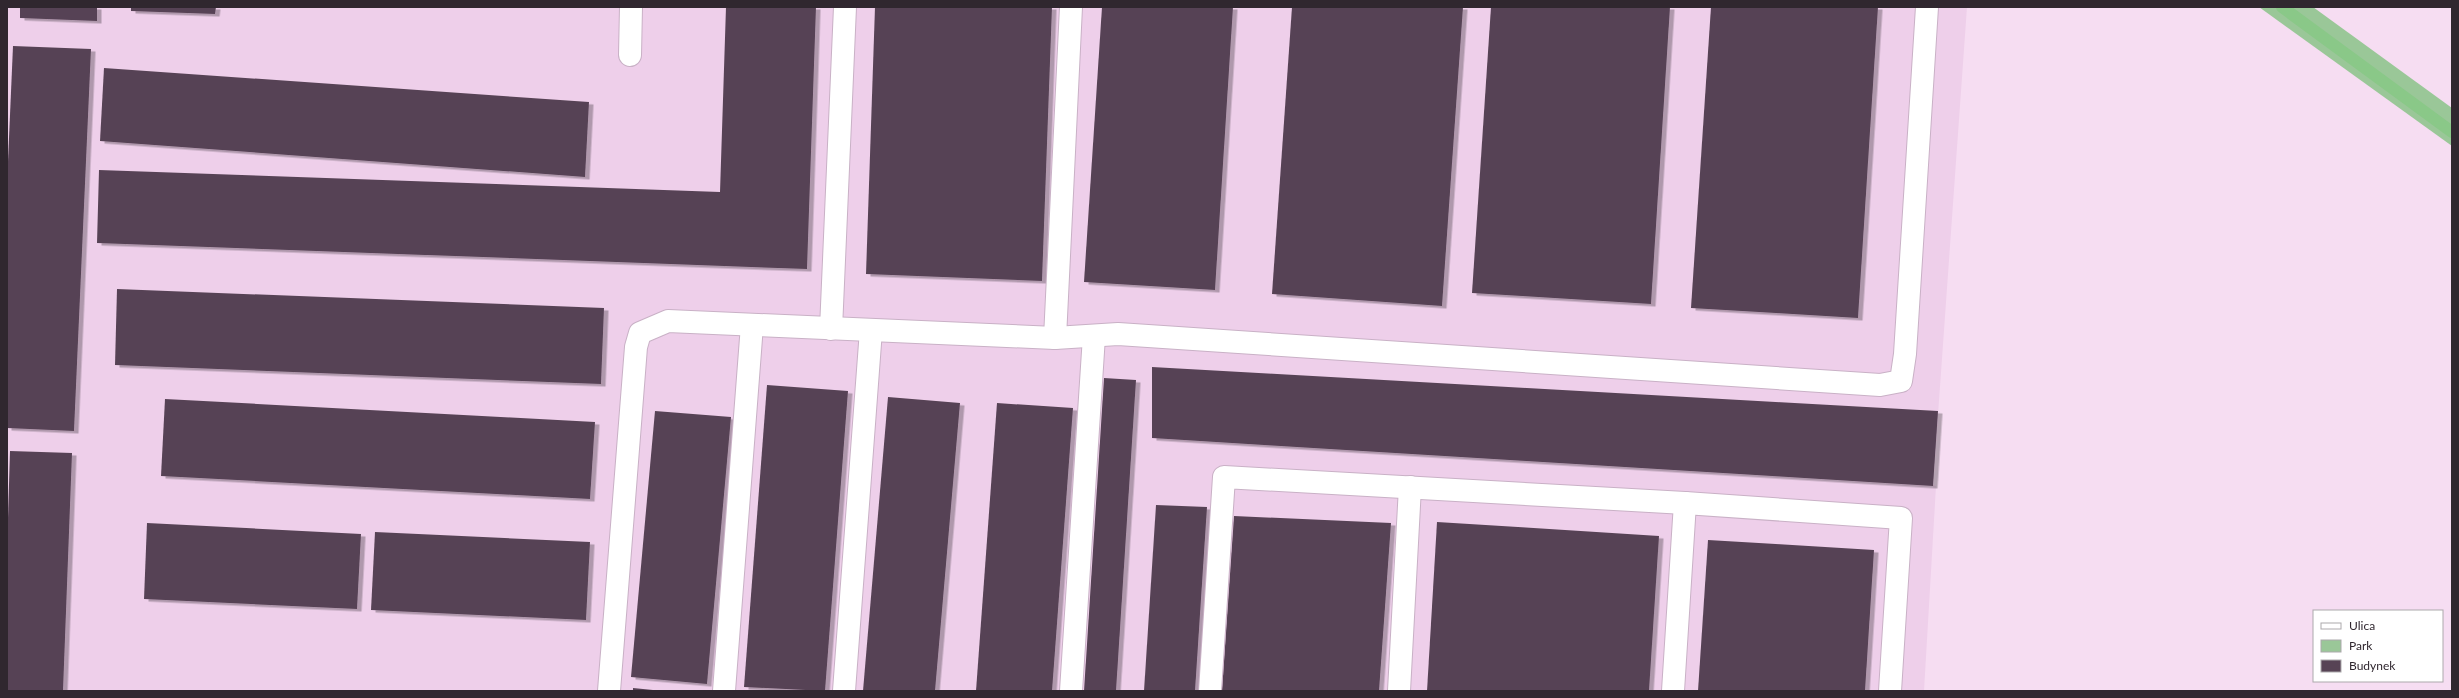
<svg xmlns="http://www.w3.org/2000/svg" width="2459" height="698" font-family="Lato,sans-serif">
	<style>
		.built { fill: #eecfea }
		.green { fill: #9ac798 }
		.lines { fill: none; stroke-linecap: round; stroke-linejoin: round }
		.stream { stroke: #8ac888; stroke-width: 12 }
		.building { fill: #574355; filter: url(#shadow) }
		.minor-casing { stroke: #c9b1c6; stroke-width: 24 }
		.minor { stroke: #fff; stroke-width: 22 }
	</style>
	<defs>
		<filter id="shadow"><feDropShadow dx="4.5" dy="2.5" stdDeviation="0" flood-color="#0004"/></filter>
	</defs>
	<rect width="100%" height="100%" fill="#f6ddf2"/>
	<polygon class="built" points="7,7 1967,7 1933,485 1936,486 1924,691 7,691"/>
	<polygon class="green" points="2259,7 2313,7 2452,108 2452,146"/>
	<g class="lines">
		<polyline class="stream" points="2282,7 2452,132"/>
	</g>
	<g class="building">
		<polygon points="20,7 97,7 97,21 20,18"/>
		<polygon points="131,7 216,7 215,14 131,11"/>
		<polygon points="726,7 816,7 807,269 97,243 99,170 720,192"/>
		<polygon points="875,7 1052,7 1042,281 866,274"/>
		<polygon points="1102,7 1233,7 1215,290 1084,282"/>
		<polygon points="1292,7 1463,7 1442,306 1272,294"/>
		<polygon points="1491,7 1670,7 1651,304 1472,293"/>
		<polygon points="1711,7 1878,7 1858,318 1691,308"/>
		<polygon points="13,46 91,49 74,431 7,428 7,184"/>
		<polygon points="104,68 589,102 585,177 100,141"/>
		<polygon points="117,289 604,308 601,384 115,365"/>
		<polygon points="1152,367 1938,411 1933,486 1152,438"/>
		<polygon points="1104,378 1136,380 1116,691 1084,691"/>
		<polygon points="767,385 848,391 825,691 744,687"/>
		<polygon points="888,397 960,403 935,691 863,691"/>
		<polygon points="165,399 595,422 590,499 161,476"/>
		<polygon points="997,403 1073,408 1052,691 976,691"/>
		<polygon points="655,411 731,417 707,684 631,677"/>
		<polygon points="10,451 72,453 63,691 7,691 7,551"/>
		<polygon points="1156,505 1207,507 1195,691 1144,691"/>
		<polygon points="1234,516 1391,523 1379,691 1222,691"/>
		<polygon points="1437,522 1659,536 1649,691 1427,691"/>
		<polygon points="147,523 361,534 357,609 144,599"/>
		<polygon points="375,532 590,542 586,620 371,610"/>
		<polygon points="1708,540 1874,550 1865,691 1698,691"/>
		<polygon points="633,688 653,690 653,691 633,691"/>
	</g>
	<g class="lines">
		<defs>
			<g id="minor">
				<polyline points="630,55 631,7"/>
				<polyline points="831,329 845,7"/>
				<polyline points="1055,338 1071,7"/>
				<polyline points="609,691 636,347 640,333 668,321 1055,338 1118,334 1880,385 1901,381 1905,354 1927,7"/>
				<polyline points="724,691 752,325"/>
				<polyline points="844,691 871,330"/>
				<polyline points="1071,691 1094,336"/>
				<polyline points="1210,691 1224,477 1685,503"/>
				<polyline points="1399,691 1410,487"/>
				<polyline points="1673,691 1685,503 1901,518 1890,691"/>
			</g>
		</defs>
		<use href="#minor" class="minor-casing"/>
		<use href="#minor" class="minor"/>
	</g>
	<rect width="2459" height="698" fill="none" stroke="#30272f" stroke-width="16"/>
	<rect x="2313" y="610" width="130" height="72" fill="#ffffff" stroke="#aca9ac"/>
	<rect x="2321" y="623" width="20" height="6" fill="#ffffff" stroke="#aca9ac"/>
	<text x="2349" y="630" font-size="12" fill="#30272f">Ulica</text>
	<rect x="2321" y="640" width="20" height="12" fill="#9ac798" stroke="#aca9ac"/>
	<text x="2349" y="650" font-size="12" fill="#30272f">Park</text>
	<rect x="2321" y="660" width="20" height="12" fill="#574355" stroke="#aca9ac"/>
	<text x="2349" y="670" font-size="12" fill="#30272f">Budynek</text>
</svg>
